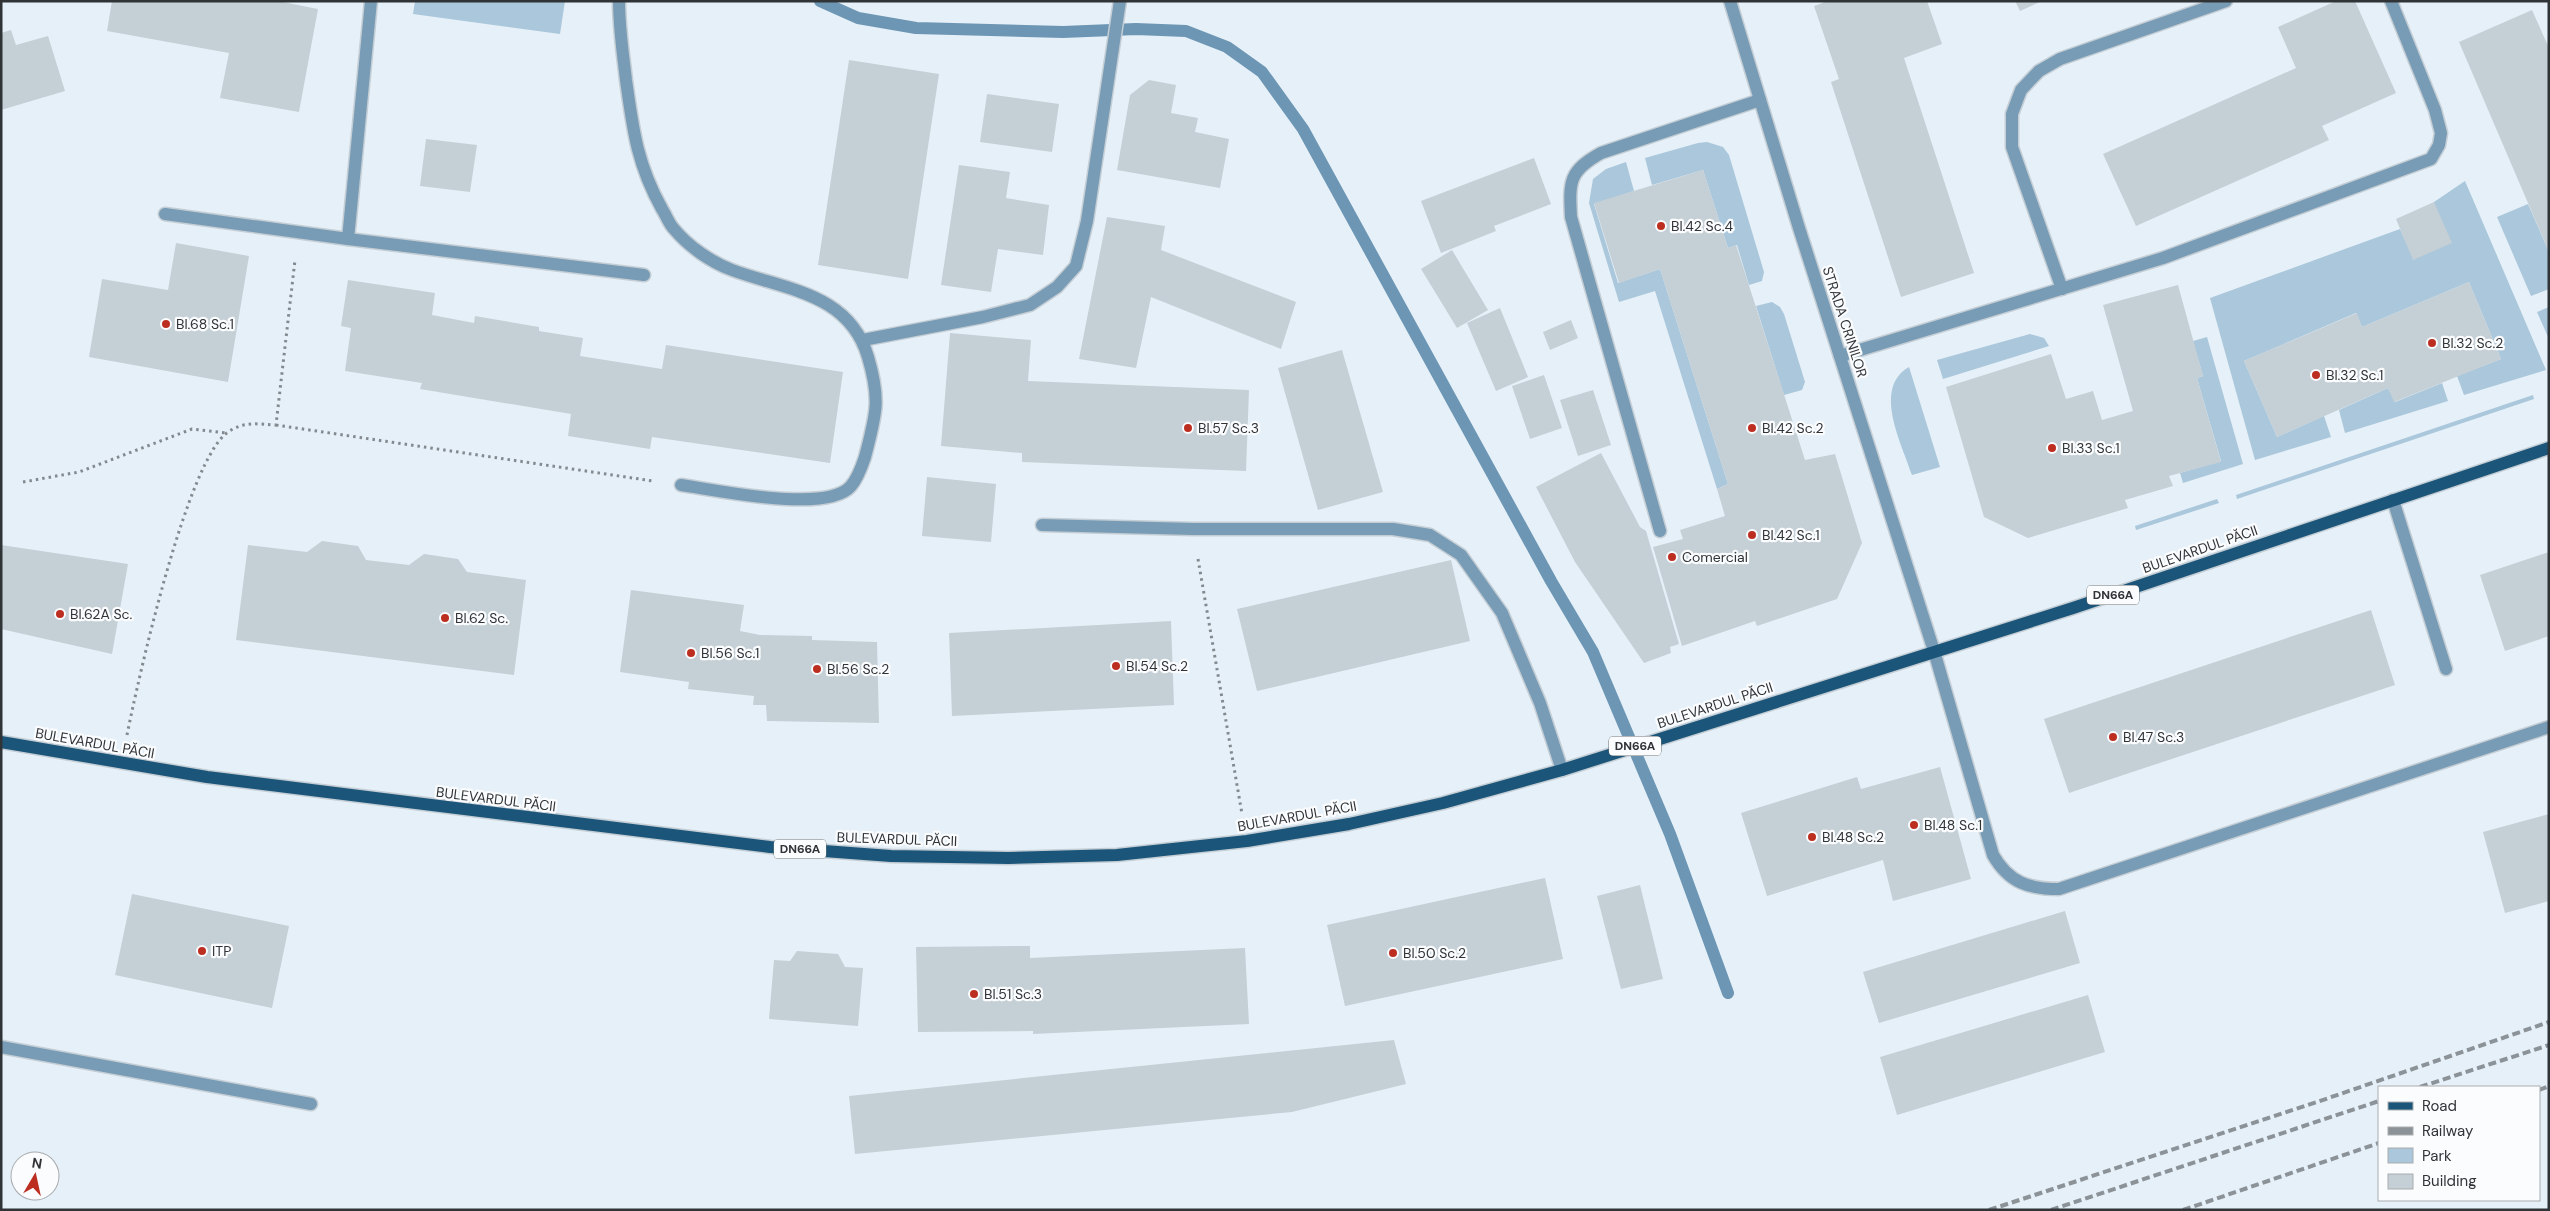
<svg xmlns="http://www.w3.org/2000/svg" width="2550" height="1211" font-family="'DM Sans',sans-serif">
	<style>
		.green { fill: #aac7db }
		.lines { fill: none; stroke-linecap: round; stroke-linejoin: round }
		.stream { stroke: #6c96b3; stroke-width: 12 }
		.building { fill: #c5cfd6 }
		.minor-casing { stroke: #c5ced5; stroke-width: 15 }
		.major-casing { stroke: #c5ced5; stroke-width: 15 }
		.path { stroke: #838a8f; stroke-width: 3; stroke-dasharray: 2.5 4; stroke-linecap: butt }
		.minor { stroke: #789cb6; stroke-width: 12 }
		.major { stroke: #1b567a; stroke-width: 12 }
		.rail { stroke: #8b9298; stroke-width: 4; stroke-dasharray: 8 4; stroke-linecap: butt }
		.poi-dot { fill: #bb2e20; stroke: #fafcfe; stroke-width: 2 }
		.labels { text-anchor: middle; stroke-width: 4.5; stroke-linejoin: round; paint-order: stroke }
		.shield { fill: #fafcfe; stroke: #6d7073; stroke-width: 1 }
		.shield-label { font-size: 12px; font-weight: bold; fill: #303437 }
		.poi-label { font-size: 14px; fill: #303437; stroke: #fafcfe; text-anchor: start }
		.street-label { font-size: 14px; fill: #303437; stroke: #fafcfe }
	</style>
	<rect width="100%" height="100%" fill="#e6f0f8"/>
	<g class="green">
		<polygon points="415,1 565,1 560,34 413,14"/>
		<polygon points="1707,142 1723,147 1729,155 1764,272 1762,281 1749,285 1737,245 1728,248 1703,170 1652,185 1645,158 1698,143"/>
		<polygon points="1626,162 1634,191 1594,204 1618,283 1660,269 1728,484 1717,489 1655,291 1619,302 1589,203 1593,179 1606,169"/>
		<polygon points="2465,181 2546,370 2464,395 2457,376 2501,359 2469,282 2362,327 2356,313 2244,361 2277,437 2324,416 2331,437 2255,460 2210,298 2400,229 2414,260 2434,202"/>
		<polygon points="2528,204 2549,252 2549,289 2531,296 2497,217"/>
		<polygon points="1772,302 1780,307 1784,314 1805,382 1802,390 1784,395 1756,306"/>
		<polygon points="2549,307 2549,339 2537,312"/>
		<polygon points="2030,334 2044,338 2049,346 1943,379 1937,360"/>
		<polygon points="2207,337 2243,464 2183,483 2180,473 2221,461 2197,378 2203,376 2193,341"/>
		<path d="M1909,367L1940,467L1912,475C1902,444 1872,388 1909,367Z"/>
		<polygon points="2442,383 2448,401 2345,433 2339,410 2388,388 2395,402"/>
		<polygon points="2533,395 2534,399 2237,499 2236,495"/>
		<polygon points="2217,499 2219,503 2136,530 2135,526"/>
	</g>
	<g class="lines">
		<polyline class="stream" points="820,1 858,18 916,28 1063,32 1136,29 1186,31 1227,47 1262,72 1303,129 1551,581 1593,652 1670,834 1728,993"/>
	</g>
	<g class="building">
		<polygon points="112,1 278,1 318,9 299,112 220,98 229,53 107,31"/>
		<polygon points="1828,1 1927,1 1942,44 1904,58 1974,273 1901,297 1831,82 1839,79 1814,6"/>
		<polygon points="2015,1 2042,1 2020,11"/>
		<polygon points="2336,1 2355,1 2396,93 2322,126 2329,140 2136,226 2103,154 2296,68 2278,27"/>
		<polygon points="2532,10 2549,48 2549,252 2459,42"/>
		<polygon points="11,30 16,45 48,36 65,91 1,110 1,33"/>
		<polygon points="849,60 939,74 908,279 818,265"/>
		<polygon points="1149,80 1176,85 1171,113 1198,118 1195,132 1229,139 1220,188 1117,170 1130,95"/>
		<polygon points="987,94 1059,104 1052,152 980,142"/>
		<polygon points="426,139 477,145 470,192 420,186"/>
		<polygon points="1534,158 1551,204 1494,226 1496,231 1441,253 1421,201"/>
		<polygon points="959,165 1010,172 1006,198 1049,205 1043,255 998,249 991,292 941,285"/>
		<polygon points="1703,170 1728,248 1736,245 1805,460 1835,454 1862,543 1837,599 1757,626 1755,621 1682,646 1653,547 1683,539 1680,530 1725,516 1717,489 1728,484 1660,269 1619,283 1594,203"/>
		<polygon points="2434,202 2452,243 2413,260 2396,219"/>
		<polygon points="1107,217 1165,226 1161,250 1296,302 1281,349 1151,297 1136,368 1079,359"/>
		<polygon points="176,243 249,256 228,382 89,357 102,279 168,290"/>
		<polygon points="1452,250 1488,310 1457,328 1421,269"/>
		<polygon points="348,280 435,293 432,315 474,323 475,316 539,327 539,331 583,338 580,356 662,369 666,345 843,372 830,463 652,437 650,449 568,436 571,414 420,389 422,383 345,371 351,328 341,326"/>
		<polygon points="2469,282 2501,359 2394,402 2388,388 2277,437 2244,361 2357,313 2362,327"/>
		<polygon points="2178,285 2203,376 2197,378 2221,462 2169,476 2173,486 2125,500 2128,508 2028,538 1984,517 1946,387 2051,354 2066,399 2093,391 2102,420 2133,411 2103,305"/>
		<polygon points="1500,308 1528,377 1496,391 1467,323"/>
		<polygon points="1571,320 1578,338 1550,350 1543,332"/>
		<polygon points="950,333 1031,340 1028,381 1249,390 1246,471 1022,462 1022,453 941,446"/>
		<polygon points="1342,350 1383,492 1318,510 1278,368"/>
		<polygon points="1544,375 1562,428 1530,439 1512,386"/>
		<polygon points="1593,390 1611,445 1578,456 1560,400"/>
		<polygon points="1601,453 1640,527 1646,531 1679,644 1670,647 1671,653 1644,663 1575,562 1536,487"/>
		<polygon points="927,477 996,484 991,542 922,536"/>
		<polygon points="322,541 358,546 366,560 409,565 424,554 458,559 467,572 526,580 514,675 236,640 248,545 307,552"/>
		<polygon points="1,545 128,564 112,654 1,629"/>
		<polygon points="2549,552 2549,636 2505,651 2480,575"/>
		<polygon points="1451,560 1470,641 1257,691 1237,609"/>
		<polygon points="631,590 744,605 740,631 760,635 812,636 812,640 877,642 879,723 767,721 766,705 753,705 754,696 688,689 689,682 620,672"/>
		<polygon points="2371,610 2395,685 2069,793 2044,719"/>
		<polygon points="1171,621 1174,705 952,716 949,633"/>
		<polygon points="1940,767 1971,879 1893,901 1883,860 1767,896 1741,813 1857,777 1861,789"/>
		<polygon points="2549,814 2549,901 2505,913 2483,832"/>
		<polygon points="1545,878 1563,959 1345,1006 1327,925"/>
		<polygon points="1640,885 1663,979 1621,989 1597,896"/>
		<polygon points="132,894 289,926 272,1008 115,975"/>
		<polygon points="2065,911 2080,963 1879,1023 1863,972"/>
		<polygon points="1030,946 1030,958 1245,948 1249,1024 1033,1034 1033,1031 918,1032 916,947"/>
		<polygon points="797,951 838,954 845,967 863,968 858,1026 769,1019 774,960 790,961"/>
		<polygon points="2088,995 2105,1052 1897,1115 1880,1057"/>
		<polygon points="1394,1040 1406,1084 1292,1112 855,1154 849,1096"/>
	</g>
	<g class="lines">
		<defs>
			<g id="minor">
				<polyline points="371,1 348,239 644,275"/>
				<path d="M619,1C619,28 623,54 626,80C633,130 637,164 662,209C666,215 669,224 674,229C689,247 711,262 732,270C786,290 849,293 868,357C881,401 876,414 865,457C862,466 857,479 851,486C827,514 717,490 681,485"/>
				<path d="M1730,1L1799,228L1934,651L1993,855C2009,883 2029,889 2059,889L2549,727"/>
				<polyline points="165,214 348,239"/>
				<polyline points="2062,289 2012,147 2012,114 2021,90 2039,71 2060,59 2226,1"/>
				<polyline points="863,340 983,317 1030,305 1057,287 1076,266 1087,221 1120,1"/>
				<polyline points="1840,356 2163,258 2431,159 2439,145 2441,133 2435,110 2391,1"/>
				<polyline points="2393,500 2446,669"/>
				<polyline points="1042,525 1193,529 1393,529 1430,535 1461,555 1502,613 1540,703 1562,770"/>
				<path d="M1660,531L1571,217C1569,181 1569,171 1601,153L1760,100"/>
				<polyline points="1,1047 311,1104"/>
			</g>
			<polyline id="major" points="1,742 207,777 770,847 891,856 1008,858 1117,855 1247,841 1349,824 1443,803 1562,770 2073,608 2549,448"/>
		</defs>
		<use href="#minor" class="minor-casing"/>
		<use href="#major" class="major-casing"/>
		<g class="path">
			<polyline points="276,425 653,481"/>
			<polyline points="23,482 79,472 192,429 226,433"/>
			<polyline points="1198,559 1242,814"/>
			<path d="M127,735C138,680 187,460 228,432C244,421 258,424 276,425L295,260"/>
		</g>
		<use href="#minor" class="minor"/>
		<use href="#major" class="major"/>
		<g class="rail">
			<polyline points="2420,1087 2549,1045"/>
			<polyline points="2539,1090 2549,1086"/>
			<polyline points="1989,1210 2317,1102 2549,1022"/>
			<polyline points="2051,1210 2379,1101"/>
			<polyline points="2183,1210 2379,1143"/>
		</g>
	</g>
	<g class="poi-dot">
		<circle cx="1661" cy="226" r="5"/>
		<circle cx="166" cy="324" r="5"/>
		<circle cx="2432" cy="343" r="5"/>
		<circle cx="2316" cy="375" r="5"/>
		<circle cx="1188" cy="428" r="5"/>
		<circle cx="1752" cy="428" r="5"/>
		<circle cx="2052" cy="448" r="5"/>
		<circle cx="1752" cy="535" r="5"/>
		<circle cx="1672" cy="557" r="5"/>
		<circle cx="60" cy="614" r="5"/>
		<circle cx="445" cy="618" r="5"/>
		<circle cx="691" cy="653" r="5"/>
		<circle cx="1116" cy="666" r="5"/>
		<circle cx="817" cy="669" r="5"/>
		<circle cx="2113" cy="737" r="5"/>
		<circle cx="1914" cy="825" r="5"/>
		<circle cx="1812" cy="837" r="5"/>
		<circle cx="202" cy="951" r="5"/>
		<circle cx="1393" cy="953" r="5"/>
		<circle cx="974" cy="994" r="5"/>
	</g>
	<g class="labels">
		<g class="shield">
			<rect x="2087" y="585.5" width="52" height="19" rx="4"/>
			<rect x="1609" y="736.5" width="52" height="19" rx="4"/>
			<rect x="774" y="839.5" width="52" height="19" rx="4"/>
		</g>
		<g class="shield-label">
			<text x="2113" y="599">DN66A</text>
			<text x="1635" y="750">DN66A</text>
			<text x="800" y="853">DN66A</text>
		</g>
		<g class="poi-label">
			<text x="1671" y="231">Bl.42 Sc.4</text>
			<text x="176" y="329">Bl.68 Sc.1</text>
			<text x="2442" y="348">Bl.32 Sc.2</text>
			<text x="2326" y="380">Bl.32 Sc.1</text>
			<text x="1198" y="433">Bl.57 Sc.3</text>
			<text x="1762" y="433">Bl.42 Sc.2</text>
			<text x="2062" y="453">Bl.33 Sc.1</text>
			<text x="1762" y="540">Bl.42 Sc.1</text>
			<text x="1682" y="562">Comercial</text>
			<text x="70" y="619">Bl.62A Sc.</text>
			<text x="455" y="623">Bl.62 Sc.</text>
			<text x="701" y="658">Bl.56 Sc.1</text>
			<text x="1126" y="671">Bl.54 Sc.2</text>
			<text x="827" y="674">Bl.56 Sc.2</text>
			<text x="2123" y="742">Bl.47 Sc.3</text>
			<text x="1924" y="830">Bl.48 Sc.1</text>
			<text x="1822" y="842">Bl.48 Sc.2</text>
			<text x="212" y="956">ITP</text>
			<text x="1403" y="958">Bl.50 Sc.2</text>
			<text x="984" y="999">Bl.51 Sc.3</text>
		</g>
		<g class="street-label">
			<text transform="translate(1845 322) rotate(72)" y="5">STRADA CRINILOR</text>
			<text transform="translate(2200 549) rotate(-19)" y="5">BULEVARDUL PĂCII</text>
			<text transform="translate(1715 705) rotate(-18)" y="5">BULEVARDUL PĂCII</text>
			<text transform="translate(95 743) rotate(10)" y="5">BULEVARDUL PĂCII</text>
			<text transform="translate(496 799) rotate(7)" y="5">BULEVARDUL PĂCII</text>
			<text transform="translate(1297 816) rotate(-10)" y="5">BULEVARDUL PĂCII</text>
			<text transform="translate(897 839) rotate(2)" y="5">BULEVARDUL PĂCII</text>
		</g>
	</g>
	<rect width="2550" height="1211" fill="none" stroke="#303437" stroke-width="5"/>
	<rect x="2378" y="1086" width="162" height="115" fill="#fafcfe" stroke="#a9acae"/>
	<rect x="2388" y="1102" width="25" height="8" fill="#1b567a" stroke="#a9acae"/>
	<text x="2422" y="1111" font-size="15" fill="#303437">Road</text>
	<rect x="2388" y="1127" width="25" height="8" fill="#8b9298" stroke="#a9acae"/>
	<text x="2422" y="1136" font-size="15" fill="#303437">Railway</text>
	<rect x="2388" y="1148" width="25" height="15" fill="#aac7db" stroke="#a9acae"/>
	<text x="2422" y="1161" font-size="15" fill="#303437">Park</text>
	<rect x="2388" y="1174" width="25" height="15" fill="#c5cfd6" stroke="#a9acae"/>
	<text x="2422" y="1186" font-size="15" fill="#303437">Building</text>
	<g transform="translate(35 1176) rotate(9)"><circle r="24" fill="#fafcfe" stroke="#a9acae"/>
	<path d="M0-4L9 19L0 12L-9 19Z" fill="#bb2e20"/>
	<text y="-8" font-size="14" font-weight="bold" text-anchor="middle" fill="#303437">N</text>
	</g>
</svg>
